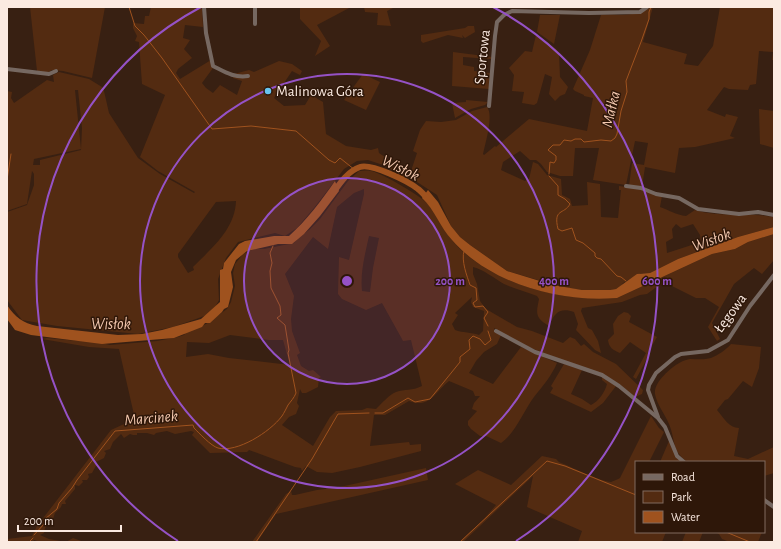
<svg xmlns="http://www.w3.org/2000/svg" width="781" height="549" font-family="'Alegreya Sans',sans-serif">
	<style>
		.green { fill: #532b11; fill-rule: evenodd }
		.water { fill: #9f521e }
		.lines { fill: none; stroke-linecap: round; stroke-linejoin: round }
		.stream { stroke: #9f521e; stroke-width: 1 }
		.river { stroke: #9f521e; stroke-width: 6 }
		.minor { stroke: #766861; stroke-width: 4 }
		.ring { fill: none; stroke: #9552c6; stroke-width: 2 }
		.poi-dot { fill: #67c4f0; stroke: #2e1709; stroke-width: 1.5 }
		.labels { text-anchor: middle; stroke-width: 3; stroke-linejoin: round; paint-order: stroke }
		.street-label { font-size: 15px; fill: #fbeae1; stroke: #2e1709 }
		.poi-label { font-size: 15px; fill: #fbeae1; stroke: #2e1709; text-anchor: start }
		.water-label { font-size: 16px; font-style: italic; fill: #f3c8af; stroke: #2e1709 }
		.centre { fill: #9552c6; stroke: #2e1709; stroke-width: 2 }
		.ring-label { font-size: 12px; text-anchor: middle; font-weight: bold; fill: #9552c6; stroke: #2e1709; stroke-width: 3; stroke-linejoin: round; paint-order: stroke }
	</style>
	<rect width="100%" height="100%" fill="#382012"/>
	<g class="green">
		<polygon points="30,7 105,7 92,78 63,71 52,70 47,73 37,71"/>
		<path d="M151,7H202L203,27L185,25L183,38L190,40L184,49L192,58L178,69L176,73L180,79L211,60L213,68L202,83L206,88L213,93L220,85L237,95L242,81L233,78L234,74L249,70L254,72L279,61L292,64L302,71L300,75L292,71L274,98L284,106L305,105L311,95L323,102L326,134L346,146L371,150L378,148L379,153L410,174L417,153L413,151L420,130L426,121L441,122L456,120L472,111L487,107C494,115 485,144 483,154L484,155L495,146L496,147L529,119L587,131L593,98L584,96V95L575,91L573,89L590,50L601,15C616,14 636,18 648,7H653L643,42L687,54L684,64L698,66L713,46L720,7H774V60H772L773,52L759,51L756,84L750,85L748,90L729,89L724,87L707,110L725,117L726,114L738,117L730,136L735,138L695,147L679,148L675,173L645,167L642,187L629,186L632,163L644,165L648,143L635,141L626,185L593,180L599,148H575L573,176H560L547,172L541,164L536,160H530L520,151L503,162L501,170L525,181L529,179L533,162L538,164L547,175L561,179L562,195L570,199L572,206L588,205L587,182L600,184L601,217L618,218L621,190H619V186L642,189L662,196L660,207C669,210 676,215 686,216L695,210C721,218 748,212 774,217V227L738,237L678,259L650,273H641L623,283L621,286L616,289L610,290H582L562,287L507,271L470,245L460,237L451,226L437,195L411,178L402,177L386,166L368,160L357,161L344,169L314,208L297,228L285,236L275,233L238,242L226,258L218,279L219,300L212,313L196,319L173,327L138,334L57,326L22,320L7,300V212L27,205L34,185V174L32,171L27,204L7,211V91L12,92L11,98L14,103L47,80L54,82L53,75L59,72L89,79L102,87L104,91L109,113L138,158L160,174L194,193L195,192L158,171L140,157L165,95L142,84L139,42L135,41L137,36L133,28V23L144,24L145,16H149ZM75,90H78L82,128L81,150L40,160V165H33L34,159L81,149ZM236,201C235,229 212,248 193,267L194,270L188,273L178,257V254L216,202ZM676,224L681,228L693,224L700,235L701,242L667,253L666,242L673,238L672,229Z"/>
		<polygon points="300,7 351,7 317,25 330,46 315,56 321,41 300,19"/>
		<polygon points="364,7 395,7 387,11 391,26 377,25 378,13 365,12"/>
		<polygon points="540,15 560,15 554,44 537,32"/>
		<polygon points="468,26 474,26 475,32 465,38 462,35 463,38 448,35 423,43 421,41 421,35 465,28"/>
		<polygon points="536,35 556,49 559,53 560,77 568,87 565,94 560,96 555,101 549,94 552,77 545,74 537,103 534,105 522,103 524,92 512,91 514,75 509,68 525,51 532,52"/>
		<polygon points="453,52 492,57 491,59 463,57 463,65 474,67 474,71 490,73 489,89 452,86"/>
		<polygon points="363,74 380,82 366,110 344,100"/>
		<polygon points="466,100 488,102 485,105 471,109 455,118 452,103 466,102"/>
		<polygon points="759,109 774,111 774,148 760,144"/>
		<path d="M359,171C362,171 367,170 371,171C382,173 423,197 430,206C440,220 447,236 459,248C499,286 564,302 617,298L712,254L735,249L748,242L774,234V260L762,274L754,268L734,284L712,323L720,339L717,341L708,327L719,307L705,298H696L666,283L658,286L647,294L640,295L622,302L582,308L581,311L588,328L592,330L598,341L601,353L595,350L576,330L578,324L574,312C560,307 554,313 549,326C535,318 536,314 539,299L537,296C527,292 515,289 504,284C494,278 484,270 473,267V274L477,284L480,301L486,309L517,327L532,331L563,343L570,337L575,339L581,346L584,344L593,352L616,364L643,390L642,394L635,397L618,383L521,344L494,328V332L501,335L497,344L484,352L476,361L469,373L493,384L521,347L557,363C552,375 543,386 534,397C525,409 514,435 501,443L486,436H480L471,429L468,425V421L477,411L472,409L474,403L480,396H475L473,391L449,381C435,392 430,409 409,401L385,415H374L370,446L409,442L410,445L421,444V451L360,467L332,473L317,472L306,466L302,471L301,468L295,467L249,450L247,452L210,453L192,435L194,432L191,431L175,434L167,431L156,433L154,435L147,433H137V435H133L130,434L124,438L121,434L113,442L110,449L104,451L106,453L104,458L96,462L97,464L92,473L88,474L89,477L87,480H82L83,482L79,486L75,485V489L65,501L66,504H62L61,507L55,513L53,519L45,528L44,533L40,535L49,539L66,542L73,538L84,542H40L34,540L33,542H7V539L32,536L37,526L111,430L135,419L119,349L89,347L42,339L47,338L78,341L89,340L110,345L157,341L178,337L184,335L186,332L206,324L227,309L231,302L235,286L233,273L235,264L243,254L254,249H264L294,243L297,239L309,230L320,219L348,181ZM364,189V194L349,260L339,257L338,294L342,299L366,310L382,303L402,339L403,341L411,340L422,386C412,391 405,389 396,392C389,395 382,403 376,409L367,408L362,410L336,411L330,417L313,446L282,425L289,417L296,414L299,406L297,403L300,389L302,393H306L318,387L319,378L321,377L313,370L309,371L301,366L297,355L300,353L292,331L291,319L294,296L285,274L313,237L328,249L337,207L354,193ZM369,236L379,238L373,268L370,292L362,291C360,273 365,254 369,236ZM472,297L471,302L473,307L484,311L483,331L479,335C471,332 463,333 455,330L452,324L458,315L455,313ZM230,335L269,340H283L290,365L229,358L208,354L186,357L187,342L209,343Z"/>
		<path d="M624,312L628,313L631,316L629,322L657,337L649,351L650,353L636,379L633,377L646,353L630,342L620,353C613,350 609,348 608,340L614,334L613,324L618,316Z"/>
		<path d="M731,344L761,347L759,368L752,387L743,381L728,399L725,400L717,410C723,417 729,428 739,428L734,456L748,459L774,447V473L764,476V462H687C671,449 676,441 669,424C665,414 657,405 655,394C653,381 678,360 690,359C697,359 704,360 711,358C718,355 726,350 731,344Z"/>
		<path d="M564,364L582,370L571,394L582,399L591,405C599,401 605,392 607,384L602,380V377L616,386L603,403L591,412L550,393L553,388L551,386Z"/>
		<path d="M651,416L659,428L664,432L649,462H636V487L634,492L636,494V532H666L662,542H578L582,531L527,507L533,476L463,542H459L484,519L496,505L455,484L478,470L511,485L542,456L556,459L559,462C569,466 602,482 611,482C614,481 618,479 620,478Z"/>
		<polygon points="669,441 681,462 660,462"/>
		<polygon points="426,468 428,480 276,514 257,542 252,542 286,494 291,491 292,495 295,495 317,490 340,487"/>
		<polygon points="686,532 703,532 699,542 682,542"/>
		<polygon points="715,532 730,532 734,534 735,532 762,532 758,542 727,542 727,541 722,539 719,534"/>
	</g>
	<g class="water">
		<path d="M335,181L339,191L320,216L304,234L292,244H278L247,251L236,260L231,272L233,287L228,307L224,309L222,312L210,323H205L202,327L174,338L102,344L31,335L15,330L7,319V305C15,317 23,323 37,326L118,335L142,334L162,330L201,319L220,302V270L223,269L224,263L239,244L245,241L274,236H289C307,220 321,201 335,181Z"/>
		<path d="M428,190L438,202L451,226L460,237L470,245L507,271L553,285L582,290H610L616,289L637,274L650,273L678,259L738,237L774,227V234L748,242L735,249L712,254L617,298C561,303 490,284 452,240C440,227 435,210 422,198Z"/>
	</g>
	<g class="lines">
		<g class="stream">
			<polyline points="129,7 135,26 144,35 162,58 212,129 251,126 296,131 329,160 335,163 340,158 355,170"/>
			<polyline points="549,174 550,162 554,163 556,160 556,156 548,150 553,145 560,145 564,140 571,141 575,139 581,139 584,142 601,140 611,141 615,138 617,134 621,111 627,92 626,81 641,42 649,19 649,12 651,7"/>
			<path d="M549,176L558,186V195L565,199L570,204C564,215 553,208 558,229L562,231L572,228L576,240L583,243L595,253V256L597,258L601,259L617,276L621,277L626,281"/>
			<polyline points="7,180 11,154"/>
			<path d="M464,251C461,261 467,276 470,285L476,288L477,300L473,303L475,307L483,306L488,312L484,318L488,326"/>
			<polyline points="375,413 383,413 408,398 415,402 430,399 460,362 460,357 470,349 469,340 473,336 480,339 485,345 491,340 488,331"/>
			<polyline points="726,532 750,542"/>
			<path d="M34,535L45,523V519L57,509L59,503L72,488L77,480L115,431L193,425L194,428C199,433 211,446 218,448C237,453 270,432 282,416C284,413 286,409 288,405C291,401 294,398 296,393L288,353L289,350L285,325L277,318L281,315L280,306L271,288L270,271L272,263L270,253L273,246"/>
			<polyline points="29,542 33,538"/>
			<polyline points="256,542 312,459 338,414 369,413"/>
			<polyline points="460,542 547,461 565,466 636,495"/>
		</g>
		<path class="river" d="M333,193C340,183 348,171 360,167C371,163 408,181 418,189C422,192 425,196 429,200"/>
		<g class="minor">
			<path d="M204,7L206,33L213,66C225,72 234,78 248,76"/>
			<polyline points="255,7 255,24"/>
			<polyline points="7,69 49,74 56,71"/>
			<polyline points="489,106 495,36 497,22 504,15 512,11 589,13 640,12 647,7"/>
			<polyline points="626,186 641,188 656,194 679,198 698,209 739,214 758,212 774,215"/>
			<polyline points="496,331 535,352 602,375 619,386 658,418 665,427 677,456 684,462"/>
			<polyline points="658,417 648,390 649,385 656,373 675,357 681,354 708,351 728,340 750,306 774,275"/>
			<polyline points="764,500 774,507"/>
		</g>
	</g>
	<circle cx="347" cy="281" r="103" fill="#9552c6" fill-opacity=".12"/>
	<g class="ring">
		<circle cx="347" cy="281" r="103"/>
		<circle cx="347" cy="281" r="207"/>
		<path d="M178 541A310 310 0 0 1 201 7M493 7A310 310 0 0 1 516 541"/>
	</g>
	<circle class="poi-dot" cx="268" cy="91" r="4"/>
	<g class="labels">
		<g class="street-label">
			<text transform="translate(482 57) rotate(-84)" y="5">Sportowa</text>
			<text transform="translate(730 313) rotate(-54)" y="5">Łęgowa</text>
		</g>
		<g class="poi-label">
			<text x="276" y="96">Malinowa Góra</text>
		</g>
		<g class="water-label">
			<text transform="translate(610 109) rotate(-77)" y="6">Małka</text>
			<text transform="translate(401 167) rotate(26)" y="6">Wisłok</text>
			<text transform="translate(711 239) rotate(-20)" y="6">Wisłok</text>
			<text x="111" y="329">Wisłok</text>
			<text transform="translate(151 417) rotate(-5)" y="6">Marcinek</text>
		</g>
	</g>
	<circle cx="347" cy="281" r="6" class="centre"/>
	<g class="ring-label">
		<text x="450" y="285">200 m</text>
		<text x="554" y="285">400 m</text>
		<text x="657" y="285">600 m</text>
	</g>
	<rect width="781" height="549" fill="none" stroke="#fbeae1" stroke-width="16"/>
	<rect x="635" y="461" width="130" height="72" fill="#2e1709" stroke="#806b5f"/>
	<rect x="643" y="474" width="20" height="6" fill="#766861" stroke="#806b5f"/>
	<text x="671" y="481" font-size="12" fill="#fbeae1">Road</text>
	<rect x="643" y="491" width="20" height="12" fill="#532b11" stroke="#806b5f"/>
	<text x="671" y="501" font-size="12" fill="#fbeae1">Park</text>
	<rect x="643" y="511" width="20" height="12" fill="#9f521e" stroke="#806b5f"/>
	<text x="671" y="521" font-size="12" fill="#fbeae1">Water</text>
	<path d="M18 525v6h103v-6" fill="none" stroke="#fbeae1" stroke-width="2"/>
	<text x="24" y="525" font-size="12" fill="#fbeae1" stroke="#2e1709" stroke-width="3" paint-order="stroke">200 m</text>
</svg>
